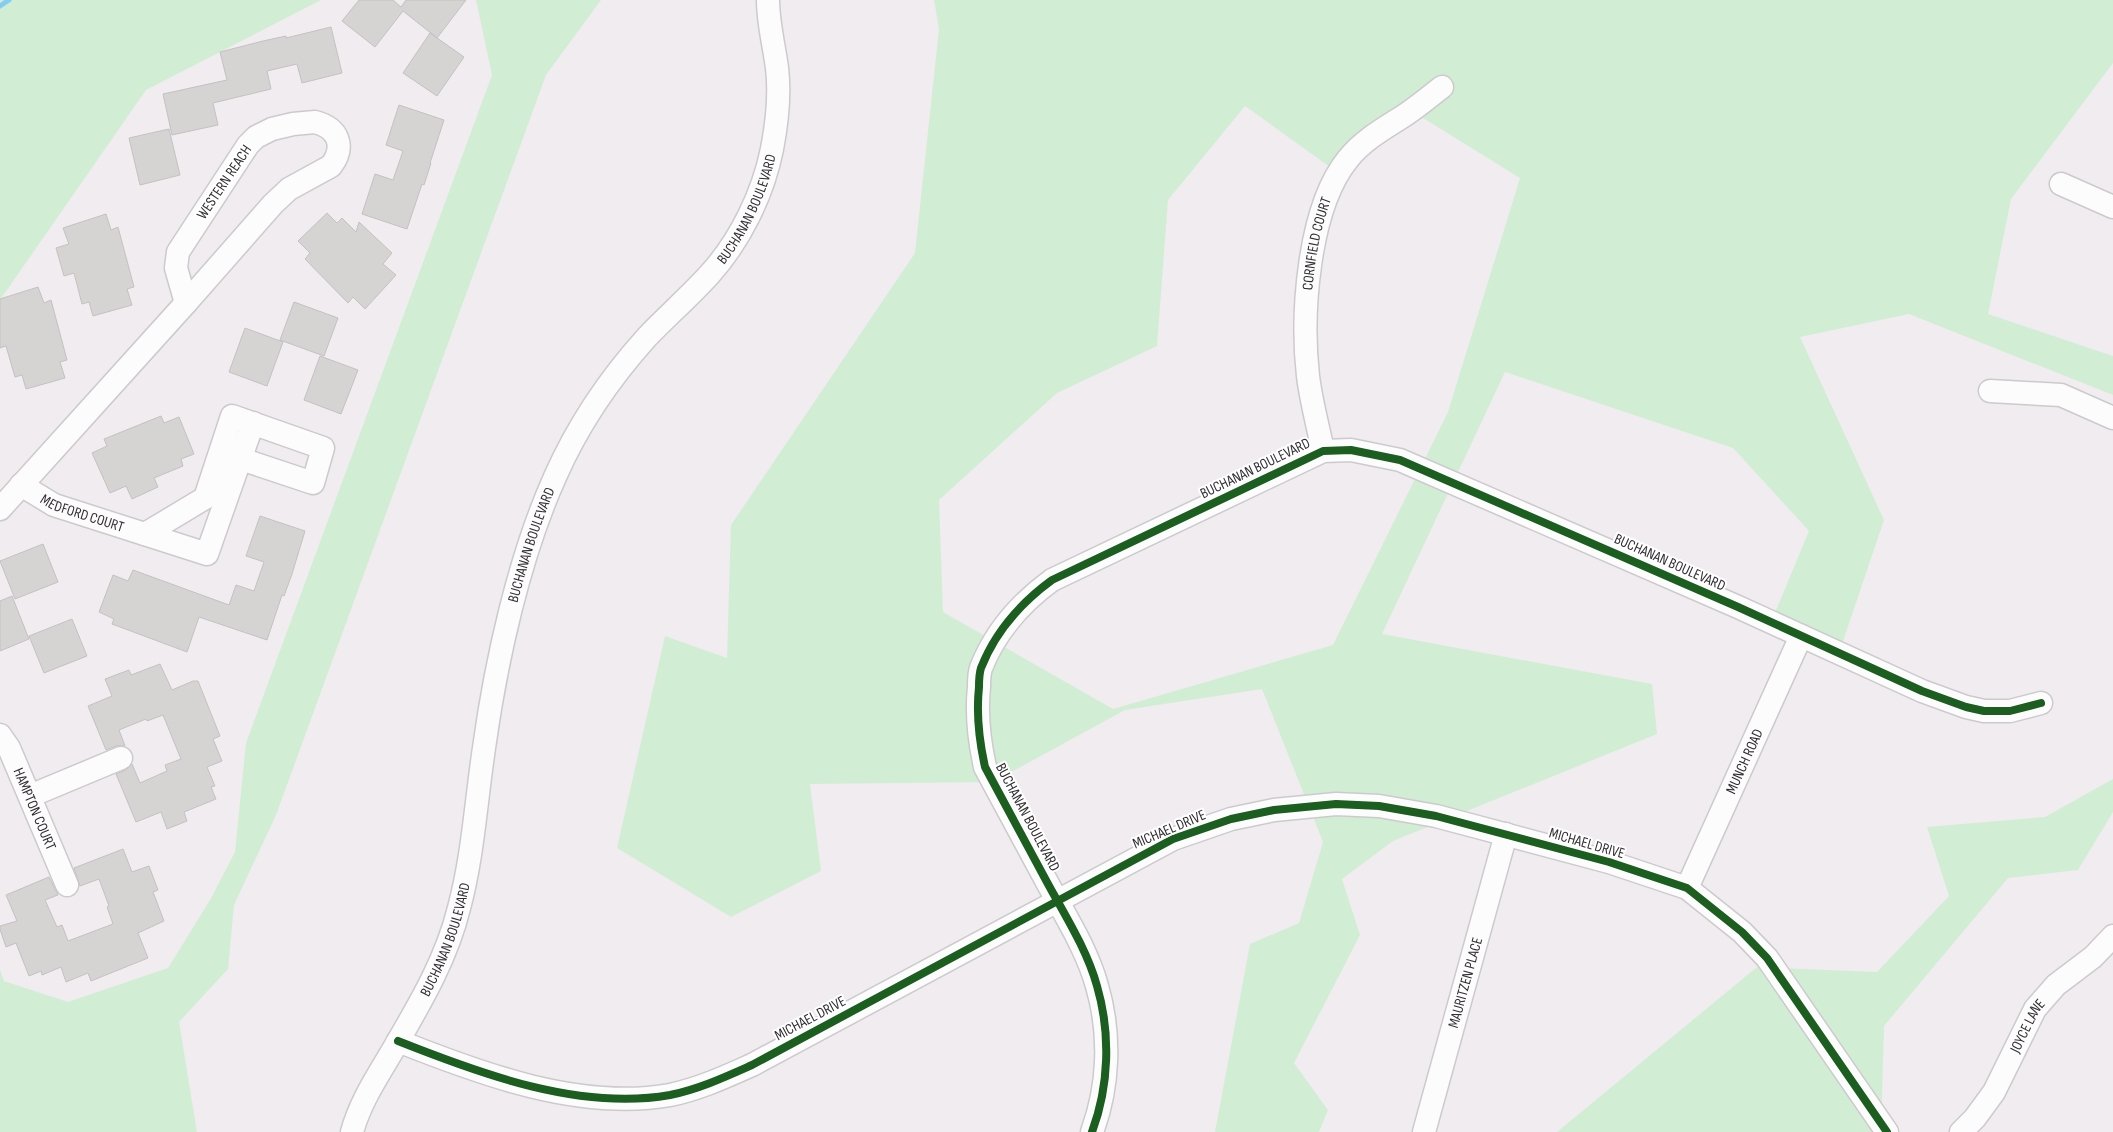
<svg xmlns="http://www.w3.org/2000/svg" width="2113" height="1132" font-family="'Sofia Sans Condensed',sans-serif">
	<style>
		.green { fill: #d1eed4; fill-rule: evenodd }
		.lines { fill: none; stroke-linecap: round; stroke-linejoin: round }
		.stream { stroke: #84cdf1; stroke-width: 5 }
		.building { fill: #d6d3d3; stroke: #c5c1c2 }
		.minor-casing { stroke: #cdcacd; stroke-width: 25 }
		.minor { stroke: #fdfcfd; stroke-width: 22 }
		.cycleway-casing { stroke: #fff; stroke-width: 11 }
		.cycleway { stroke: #1b5e20; stroke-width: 8 }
		.labels { text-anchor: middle; stroke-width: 4; stroke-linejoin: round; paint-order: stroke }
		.street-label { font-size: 15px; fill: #312e31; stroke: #fff }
	</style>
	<rect width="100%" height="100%" fill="#f0ecf0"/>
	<g class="green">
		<polygon points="0,0 321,0 146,90 0,300"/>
		<polygon points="476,0 601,0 546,75 276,815 234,905 228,969 179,1022 197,1132 0,1132 0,970 4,981 68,1002 168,968 210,900 235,852 246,743 492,75"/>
		<path d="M934,0H2113V63L2011,199L1988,314L2113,356V395L1909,314L1800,337L1884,520L1838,656L1769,627L1809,531L1733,448L1505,372L1382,634L1652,684L1657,734L1393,841L1342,879L1360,935L1294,1063L1328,1110L1319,1132H1215L1250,944L1299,923L1323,842L1262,689L1125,710L993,782L810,784L821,871L731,917L617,848L665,636L727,658L731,525L915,253L939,29ZM1245,106L1337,172L1415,113L1520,178L1448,412L1333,645L1113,709L943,612L939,500L1057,393L1157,346L1168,200Z"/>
		<polygon points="2113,779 2113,812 2078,870 2008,878 1884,1026 1881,1132 1557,1132 1757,967 1877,972 1949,896 1927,827 2045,817"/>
	</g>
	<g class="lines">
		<polyline class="stream" points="0,6 9,0"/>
	</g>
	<g class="building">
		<polygon points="359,0 393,0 401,7 406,0 466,0 437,38 403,11 375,47 342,21"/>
		<polygon points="331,27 342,73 302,83 297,64 267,71 271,89 213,103 218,125 172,135 163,94 227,80 220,52 263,41 286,36 286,38"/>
		<polygon points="430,33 464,57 437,96 403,73"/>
		<polygon points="399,105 444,120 430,163 431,163 424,185 422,184 407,229 362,214 375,174 393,180 403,151 386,145"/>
		<polygon points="169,129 180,175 140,185 129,138"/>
		<polygon points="327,213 337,223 342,218 356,232 359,222 392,253 383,264 396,275 365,309 353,297 348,303 305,259 310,253 298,241"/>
		<polygon points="106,214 111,230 118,227 134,287 127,289 132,305 93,316 89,302 82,304 74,273 64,276 56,248 69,244 63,228"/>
		<polygon points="38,287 44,303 51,300 67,360 60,362 65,378 26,389 22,375 15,377 6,346 0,348 0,299"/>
		<polygon points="294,302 338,318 324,356 280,340"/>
		<polygon points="245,328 283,342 267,386 229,372"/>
		<polygon points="320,356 358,370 341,414 304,400"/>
		<polygon points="161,416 164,423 179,417 194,454 181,459 183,466 154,478 158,487 132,499 126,486 110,493 92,453 107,446 104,439"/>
		<polygon points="260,516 305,531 292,574 284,596 282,595 267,640 199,617 187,652 112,624 114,619 99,612 113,575 128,581 133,570 229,605 236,585 254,591 264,562 246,556"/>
		<polygon points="43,544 58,582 15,599 0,561"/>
		<polygon points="12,596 29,639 0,651 0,601"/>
		<polygon points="72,619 87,656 44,673 29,636"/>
		<polygon points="160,664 172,690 193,681 198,681 220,736 213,739 222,761 207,767 215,786 211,787 216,799 184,812 187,821 167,829 161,812 136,822 116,774 126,770 132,764 140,783 167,771 165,765 181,759 163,715 147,721 146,719 119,730 125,746 116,746 106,750 88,706 112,696 105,679 129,670 131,675"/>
		<polygon points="123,849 132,872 149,866 158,890 153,892 164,921 138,933 148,958 91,981 88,973 66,982 61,967 42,975 41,971 29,976 16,943 6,947 0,929 0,926 17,921 6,895 49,877 58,895 45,900 57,927 62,925 68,941 113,924 107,907 109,906 99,879 80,886 74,868"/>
	</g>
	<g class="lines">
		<defs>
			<g id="minor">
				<path d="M315,122C338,128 346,146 331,166L289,189L273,204L186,303L176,268L178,252L248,145L256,137L272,129L293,124Z"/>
				<polyline points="2061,184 2113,207"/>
				<polyline points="1990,391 2061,395 2113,418"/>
				<path id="s1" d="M1323,451C1318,426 1311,401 1308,376C1301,314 1308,208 1348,159C1362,141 1383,129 1402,117C1416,108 1429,97 1442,87"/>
				<path id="s2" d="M21,485L54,505L207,554L253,423"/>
				<polyline points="0,509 186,303"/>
				<polyline points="145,534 205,498 232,416 323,448 313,483 241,459"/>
				<path id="s3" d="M0,735L9,748L67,885"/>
				<polyline points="30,796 121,758"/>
				<path id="s4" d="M1687,888L1801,636"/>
				<path d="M398,1041C481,1074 580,1111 670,1095C699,1089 725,1077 752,1065L1173,839L1231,819L1274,810L1336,804L1379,806L1436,816L1609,862L1687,888L1742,932L1767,958L1887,1132"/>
				<path id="s5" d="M352,1132C361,1099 380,1073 397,1043C422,1000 447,957 459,908C473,856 476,801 484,748C496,661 519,557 555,477C577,427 610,378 647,337C667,316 689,297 709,275C740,241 763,194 772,149C777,123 780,93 777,68C774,45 768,23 768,0"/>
				<path d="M1092,1132C1109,1086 1111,1034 1097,986C1087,950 1066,917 1048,884C1027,845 1006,806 985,767C979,740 976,715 979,687C979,681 979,674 981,668C995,632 1022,602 1052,580L1323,451L1351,450L1400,460L1738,607L1922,691L1966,707L1984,711H2010L2041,703"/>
				<path id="s6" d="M1424,1132L1506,834"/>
				<path id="s7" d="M1961,1132L1975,1118L1994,1092L2035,1009L2056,985L2093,957L2113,936"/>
			</g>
		</defs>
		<use href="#minor" class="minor-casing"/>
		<use href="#minor" class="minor"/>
		<defs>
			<g id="cycleway">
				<path d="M398,1041C481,1074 580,1111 670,1095C699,1089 725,1077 752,1065L1173,839L1231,819L1274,810L1336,804L1379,806L1436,816L1609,862L1687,888L1742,932L1767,958L1887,1132"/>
				<path d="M1092,1132C1109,1086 1111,1034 1097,986C1087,950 1066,917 1048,884C1027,845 1006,806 985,767C979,740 976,715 979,687C979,681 979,674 981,668C995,632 1022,602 1052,580L1323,451L1351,450L1400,460L1738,607L1922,691L1966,707L1984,711H2010L2041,703"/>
			</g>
		</defs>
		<use href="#cycleway" class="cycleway-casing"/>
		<use href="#cycleway" class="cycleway"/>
	</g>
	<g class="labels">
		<g class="street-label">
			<text transform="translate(224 182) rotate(-56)" y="5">WESTERN REACH</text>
			<text dy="5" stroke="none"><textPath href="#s5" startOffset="1025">BUCHANAN BOULEVARD</textPath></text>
			<text dy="5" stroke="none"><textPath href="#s1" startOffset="210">CORNFIELD COURT</textPath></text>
			<text transform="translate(1255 468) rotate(-26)" y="5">BUCHANAN BOULEVARD</text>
			<text dy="5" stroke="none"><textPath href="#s2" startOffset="68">MEDFORD COURT</textPath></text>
			<text dy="5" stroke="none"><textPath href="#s5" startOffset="620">BUCHANAN BOULEVARD</textPath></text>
			<text transform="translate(1670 562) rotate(24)" y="5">BUCHANAN BOULEVARD</text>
			<text dy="5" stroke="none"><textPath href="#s4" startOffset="139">MUNCH ROAD</textPath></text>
			<text dy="5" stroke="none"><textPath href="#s3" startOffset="82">HAMPTON COURT</textPath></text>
			<text transform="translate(1028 817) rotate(62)" y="5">BUCHANAN BOULEVARD</text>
			<text transform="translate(1169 829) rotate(-23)" y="5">MICHAEL DRIVE</text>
			<text transform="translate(1587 843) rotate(16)" y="5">MICHAEL DRIVE</text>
			<text dy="5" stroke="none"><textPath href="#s5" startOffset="215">BUCHANAN BOULEVARD</textPath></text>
			<text dy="5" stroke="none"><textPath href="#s6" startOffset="155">MAURITZEN PLACE</textPath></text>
			<text transform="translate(810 1018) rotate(-28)" y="5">MICHAEL DRIVE</text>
			<text dy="5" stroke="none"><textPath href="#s7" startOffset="126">JOYCE LANE</textPath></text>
		</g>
	</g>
</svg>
